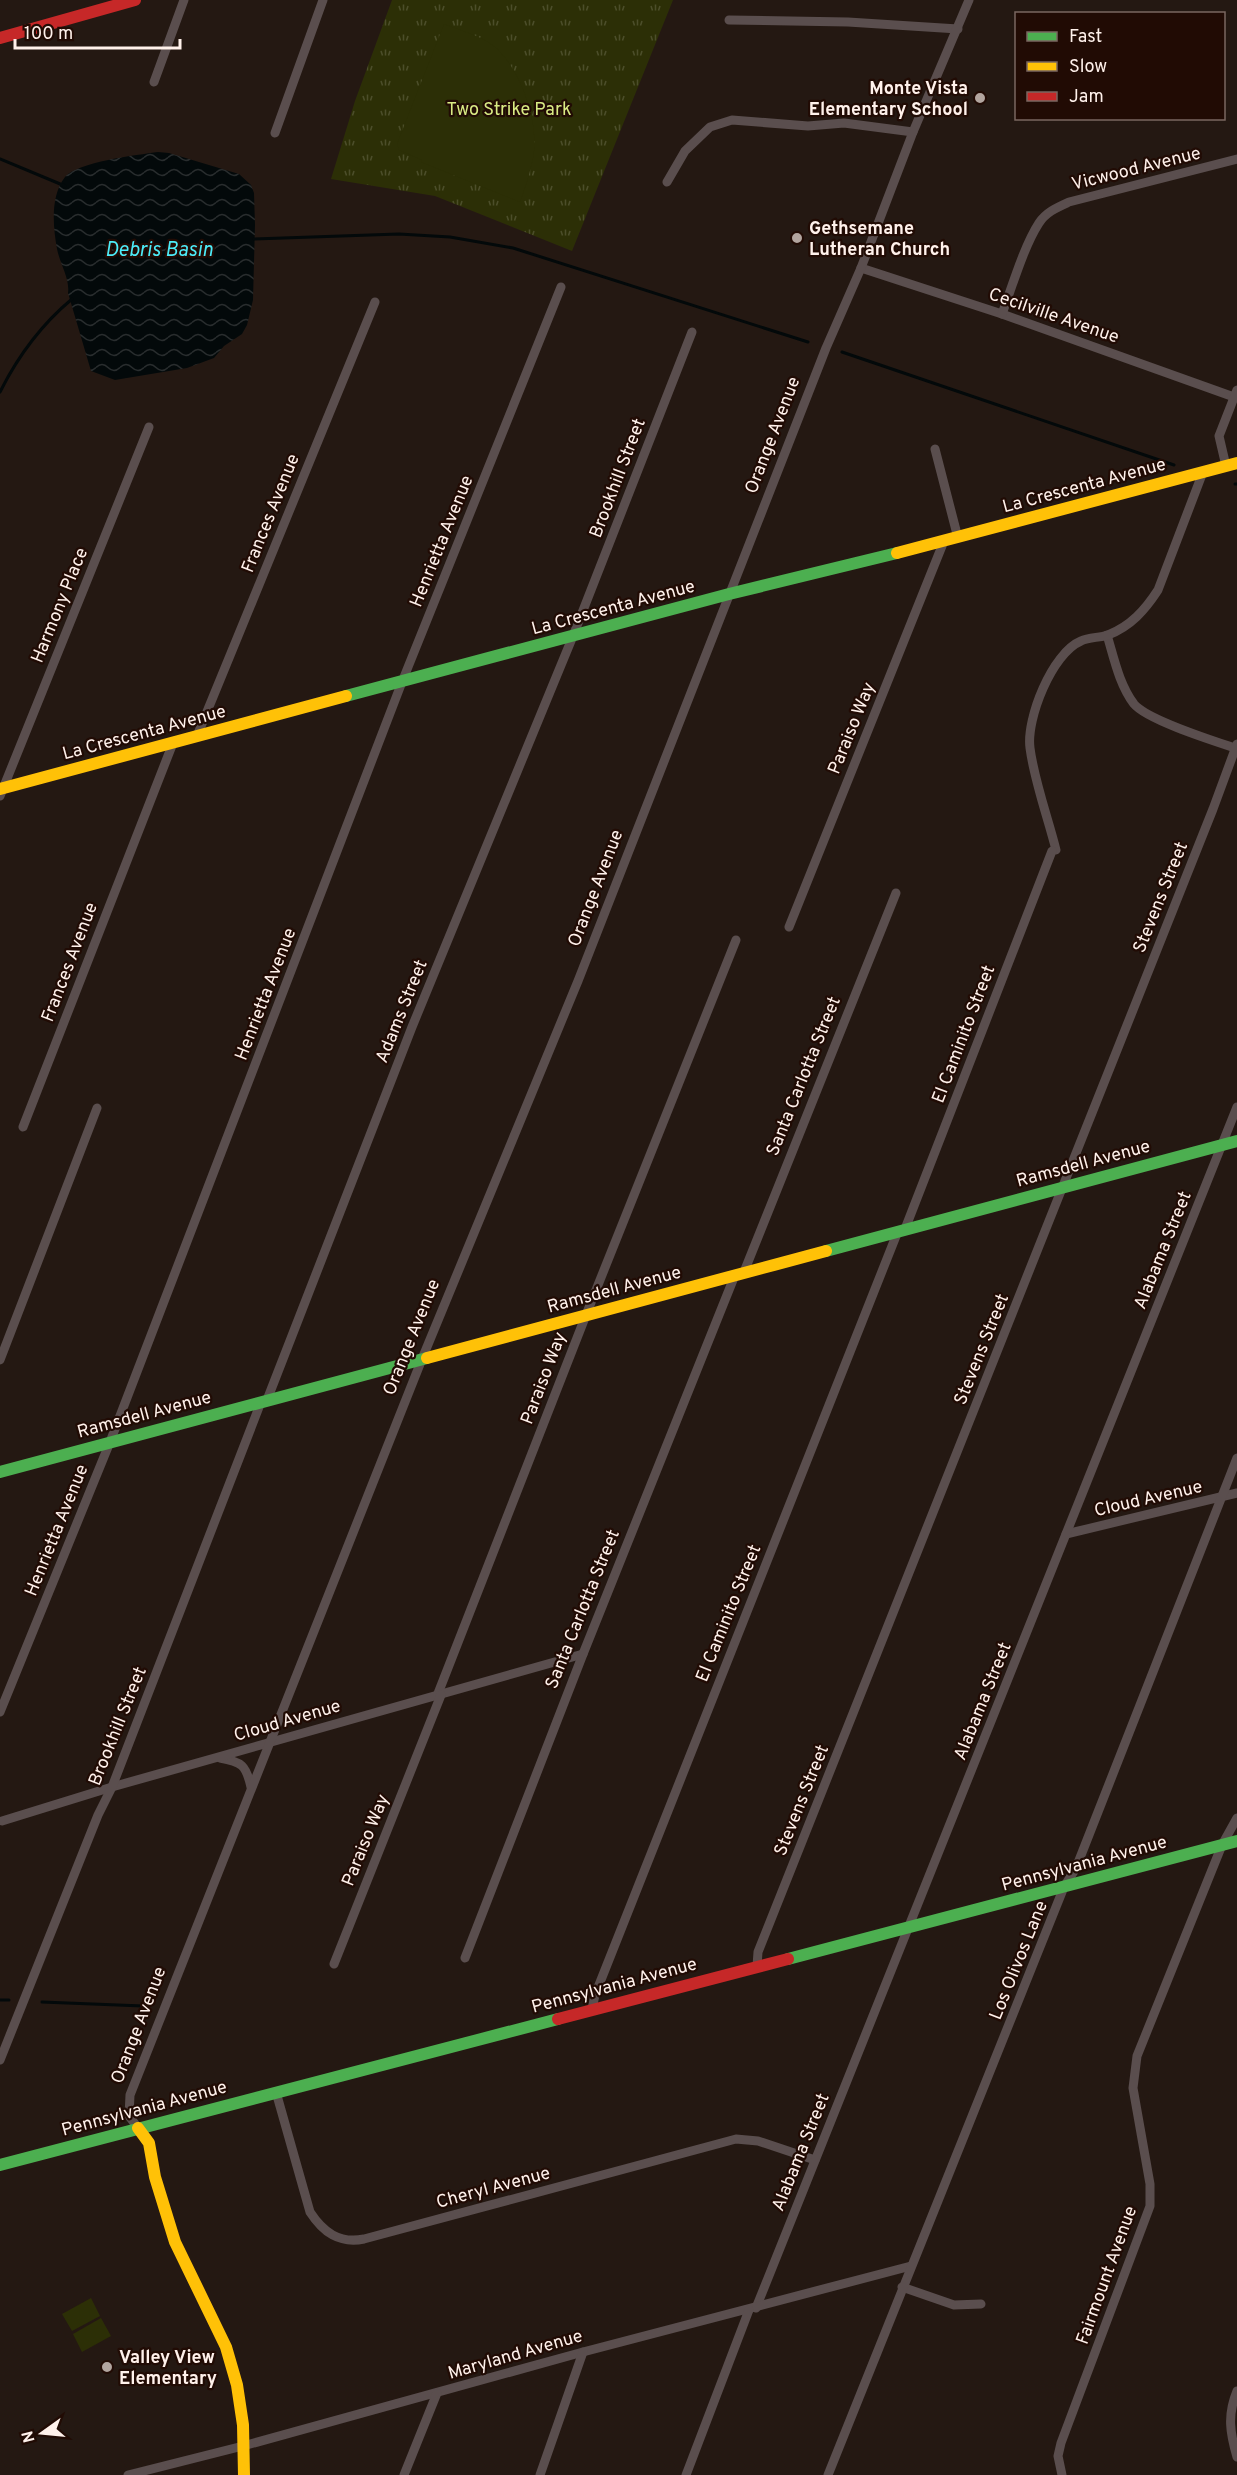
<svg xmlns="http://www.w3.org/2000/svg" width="1237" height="2475" font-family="Overpass,sans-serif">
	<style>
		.grass { fill: url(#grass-tufts) }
		.garden { fill: #2c2f06 }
		.water { fill: url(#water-waves) }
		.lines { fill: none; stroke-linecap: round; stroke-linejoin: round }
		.stream { stroke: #03090a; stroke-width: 3 }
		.street { stroke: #5a4e4e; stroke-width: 9 }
		.fast { stroke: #4caf50; stroke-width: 12 }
		.slow { stroke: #ffc107; stroke-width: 12 }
		.jam { stroke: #c62828; stroke-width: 12 }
		.poi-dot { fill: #b2a59f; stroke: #210b04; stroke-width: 2 }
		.labels { text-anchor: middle; stroke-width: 4.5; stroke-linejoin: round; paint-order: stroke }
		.poi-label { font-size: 18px; font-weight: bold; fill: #fff1eb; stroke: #210b04; text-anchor: start }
		.park-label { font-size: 18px; fill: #d9eb84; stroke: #210b04 }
		.street-label { font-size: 18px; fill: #fff1eb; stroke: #210b04 }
		.water-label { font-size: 20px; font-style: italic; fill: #4cecf8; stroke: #210b04 }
	</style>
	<defs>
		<pattern id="grass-tufts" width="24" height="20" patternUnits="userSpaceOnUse" patternTransform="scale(1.5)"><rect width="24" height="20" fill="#2c2f06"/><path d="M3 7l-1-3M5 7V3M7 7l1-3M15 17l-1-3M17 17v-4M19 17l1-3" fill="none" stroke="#4c4e2a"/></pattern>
		<pattern id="water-waves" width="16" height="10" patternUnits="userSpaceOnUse" patternTransform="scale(1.5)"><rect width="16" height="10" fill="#03090a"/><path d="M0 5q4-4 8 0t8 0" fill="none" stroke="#292d2e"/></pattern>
	</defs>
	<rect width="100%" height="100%" fill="#241812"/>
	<polygon class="grass" points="392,0 673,0 572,251 435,196 331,179 355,101"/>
	<g class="garden">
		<path d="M444,24C461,31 480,35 495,47C521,70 540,123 533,158C530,173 525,188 520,202L421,162L422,160L399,150L397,144Z"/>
		<polygon points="91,2298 100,2316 72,2331 62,2314"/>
		<polygon points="101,2318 111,2336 82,2352 73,2334"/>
	</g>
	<path class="water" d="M158,152L169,153L239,174L251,185L254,193L255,225L253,300L247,325L242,334L224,346L214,358L187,368L115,380L91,371L68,293C70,279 60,264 57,249C53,227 50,196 65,177C77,162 137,155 158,152Z"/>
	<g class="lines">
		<g class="stream">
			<polyline points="0,159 65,186"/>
			<polyline points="254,239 399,234 450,237 513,248 808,342"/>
			<polyline points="842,352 1174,465"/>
			<path d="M0,392C17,358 42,324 72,299"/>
			<polyline points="1235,484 1237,484"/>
			<polyline points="0,2000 9,2000"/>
			<polyline points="42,2002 143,2006"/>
		</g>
		<g class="street">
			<polyline points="729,20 848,22 958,29"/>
			<polyline points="154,82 184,0"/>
			<polyline points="275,133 323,0"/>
			<polyline points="667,182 685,151 710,127 732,120 808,126 844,123 913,132"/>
			<polyline points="861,268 1002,314 1234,397"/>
			<path d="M1002,314C1012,287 1024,246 1039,223C1046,212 1058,207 1069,202L1237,159"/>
			<polyline points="935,449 958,538"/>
			<polyline points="1226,466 1219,436 1237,390"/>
			<path d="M1107,635C1114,658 1119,684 1134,704C1147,720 1214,741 1235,748"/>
			<polyline points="197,736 375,302"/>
			<polyline points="0,796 149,427"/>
			<path d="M1056,850C1048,818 1034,780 1030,748C1026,719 1052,653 1081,641C1089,637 1099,638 1108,635C1131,626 1145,610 1158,590L1203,472"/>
			<polyline points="789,927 944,541"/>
			<polyline points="23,1127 173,743"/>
			<polyline points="905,1229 1052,851"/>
			<polyline points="744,1272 896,893"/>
			<polyline points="0,1360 97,1108"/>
			<polyline points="267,1400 412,1027 573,636 692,332"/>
			<polyline points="1066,1534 1237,1493"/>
			<polyline points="437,1696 586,1315 736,940"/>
			<polyline points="0,1712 110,1442 402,682 561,287"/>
			<path d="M220,1758C242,1762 246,1765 251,1787"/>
			<polyline points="2,1821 112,1787 583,1654"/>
			<polyline points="465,1958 583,1654 735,1275"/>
			<polyline points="334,1964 441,1695"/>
			<polyline points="757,1966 758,1952 1213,809 1237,744"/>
			<polyline points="592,2009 595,1995 898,1231"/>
			<polyline points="0,2060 98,1815 112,1787 261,1402"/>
			<path d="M276,2092L310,2212C323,2232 339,2244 364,2239L736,2139L758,2141L815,2160"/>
			<polyline points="138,2128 129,2116 130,2095 422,1359 578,981 826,348 861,268 913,132 969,0"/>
			<polyline points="902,2287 954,2305 981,2304"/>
			<polyline points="756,2308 1237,1107"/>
			<path d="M1237,2391C1227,2415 1230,2433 1237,2457"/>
			<polyline points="128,2475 243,2446 583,2352 911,2266"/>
			<polyline points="404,2475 437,2393"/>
			<polyline points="540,2475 583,2352"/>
			<polyline points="686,2475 749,2310"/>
			<polyline points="828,2475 1064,1887 1076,1868 1237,1458"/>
			<polyline points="1062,2475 1058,2456 1061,2443 1150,2206 1150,2184 1133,2088 1137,2056 1222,1845 1237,1818"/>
		</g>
		<g class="fast">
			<polyline points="346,696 729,594 897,553"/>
			<polyline points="826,1251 1237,1141"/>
			<polyline points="0,1472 427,1358"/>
			<polyline points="788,1959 1237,1841"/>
			<polyline points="0,2165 558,2019"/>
		</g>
		<g class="slow">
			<polyline points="897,553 1237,463"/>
			<polyline points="0,789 346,696"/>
			<polyline points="427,1358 826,1251"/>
			<polyline points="138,2128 149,2143 155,2177 175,2242 226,2347 237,2385 243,2425 244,2475"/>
		</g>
		<g class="jam">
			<polyline points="0,38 135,0"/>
			<polyline points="558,2019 788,1959"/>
		</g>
	</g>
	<g class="poi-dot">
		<circle cx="980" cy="98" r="6"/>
		<circle cx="797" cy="238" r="6"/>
		<circle cx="107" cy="2367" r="6"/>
	</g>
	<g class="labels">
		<g class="poi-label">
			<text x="968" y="94" text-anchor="end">Monte Vista<tspan x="968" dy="21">Elementary School</tspan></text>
			<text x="809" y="234">Gethsemane<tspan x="809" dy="21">Lutheran Church</tspan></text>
			<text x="119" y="2363">Valley View<tspan x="119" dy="21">Elementary</tspan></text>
		</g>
		<g class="park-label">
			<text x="509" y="115">Two Strike Park</text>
		</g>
		<g class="street-label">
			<text transform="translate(1136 168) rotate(-14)" y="6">Vicwood Avenue</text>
			<text transform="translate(1054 315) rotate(19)" y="6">Cecilville Avenue</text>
			<text transform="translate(772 435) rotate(-69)" y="6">Orange Avenue</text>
			<text transform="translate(617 478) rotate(-69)" y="6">Brookhill Street</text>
			<text transform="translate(1084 485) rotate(-15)" y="6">La Crescenta Avenue</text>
			<text transform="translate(270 513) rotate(-68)" y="6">Frances Avenue</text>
			<text transform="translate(441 541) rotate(-68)" y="6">Henrietta Avenue</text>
			<text transform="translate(59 605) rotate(-68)" y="6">Harmony Place</text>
			<text transform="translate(613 607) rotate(-15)" y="6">La Crescenta Avenue</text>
			<text transform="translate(851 728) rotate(-68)" y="6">Paraiso Way</text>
			<text transform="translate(144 732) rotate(-15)" y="6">La Crescenta Avenue</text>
			<text transform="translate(595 888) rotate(-69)" y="6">Orange Avenue</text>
			<text transform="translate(1160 897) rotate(-68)" y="6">Stevens Street</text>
			<text transform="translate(69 962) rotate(-69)" y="6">Frances Avenue</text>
			<text transform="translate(265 994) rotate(-69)" y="6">Henrietta Avenue</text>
			<text transform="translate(401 1011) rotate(-68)" y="6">Adams Street</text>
			<text transform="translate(963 1034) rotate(-69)" y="6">El Caminito Street</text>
			<text transform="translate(803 1076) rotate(-68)" y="6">Santa Carlotta Street</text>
			<text transform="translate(1083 1163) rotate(-15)" y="6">Ramsdell Avenue</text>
			<text transform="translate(1162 1250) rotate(-68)" y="6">Alabama Street</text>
			<text transform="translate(614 1289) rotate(-15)" y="6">Ramsdell Avenue</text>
			<text transform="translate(411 1337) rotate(-68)" y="6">Orange Avenue</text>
			<text transform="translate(981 1349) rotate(-68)" y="6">Stevens Street</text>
			<text transform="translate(543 1378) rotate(-69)" y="6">Paraiso Way</text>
			<text transform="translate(144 1414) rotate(-15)" y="6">Ramsdell Avenue</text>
			<text transform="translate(1148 1498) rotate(-13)" y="6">Cloud Avenue</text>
			<text transform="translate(56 1530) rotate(-68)" y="6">Henrietta Avenue</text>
			<text transform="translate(582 1609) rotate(-68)" y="6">Santa Carlotta Street</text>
			<text transform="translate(728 1613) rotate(-68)" y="6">El Caminito Street</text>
			<text transform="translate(982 1701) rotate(-68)" y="6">Alabama Street</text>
			<text transform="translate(287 1720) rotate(-16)" y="6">Cloud Avenue</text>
			<text transform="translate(117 1726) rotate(-68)" y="6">Brookhill Street</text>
			<text transform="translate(801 1800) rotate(-68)" y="6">Stevens Street</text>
			<text transform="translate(365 1840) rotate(-68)" y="6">Paraiso Way</text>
			<text transform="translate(1084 1863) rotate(-15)" y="6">Pennsylvania Avenue</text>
			<text transform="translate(1018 1960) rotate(-68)" y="6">Los Olivos Lane</text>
			<text transform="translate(614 1985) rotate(-15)" y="6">Pennsylvania Avenue</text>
			<text transform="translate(138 2025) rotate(-69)" y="6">Orange Avenue</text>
			<text transform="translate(144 2108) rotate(-15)" y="6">Pennsylvania Avenue</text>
			<text transform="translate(800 2152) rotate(-68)" y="6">Alabama Street</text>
			<text transform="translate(493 2187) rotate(-15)" y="6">Cheryl Avenue</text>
			<text transform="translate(1106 2275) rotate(-70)" y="6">Fairmount Avenue</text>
			<text transform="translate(515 2354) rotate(-16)" y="6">Maryland Avenue</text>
		</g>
		<g class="water-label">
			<text x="159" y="256">Debris Basin</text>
		</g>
	</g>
	<rect x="1015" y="12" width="210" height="108" fill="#210b04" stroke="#7a6760" stroke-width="1.5"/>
	<rect x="1027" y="32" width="30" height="9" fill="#4caf50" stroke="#7a6760" stroke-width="1.5"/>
	<text x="1069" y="42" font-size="18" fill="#fff1eb">Fast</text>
	<rect x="1027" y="62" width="30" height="9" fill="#ffc107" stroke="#7a6760" stroke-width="1.5"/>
	<text x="1069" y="72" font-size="18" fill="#fff1eb">Slow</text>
	<rect x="1027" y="92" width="30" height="9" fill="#c62828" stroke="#7a6760" stroke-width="1.5"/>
	<text x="1069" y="102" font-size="18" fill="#fff1eb">Jam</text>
	<g transform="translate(42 2433) rotate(255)" stroke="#210b04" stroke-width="4.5" paint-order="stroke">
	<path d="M0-4.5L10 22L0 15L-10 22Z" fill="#fff1eb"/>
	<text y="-9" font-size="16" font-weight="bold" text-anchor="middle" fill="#fff1eb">N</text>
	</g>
	<path d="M15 39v9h165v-9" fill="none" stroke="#fff1eb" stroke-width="3"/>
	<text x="24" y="39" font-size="18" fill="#fff1eb" stroke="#210b04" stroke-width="4.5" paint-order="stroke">100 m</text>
</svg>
